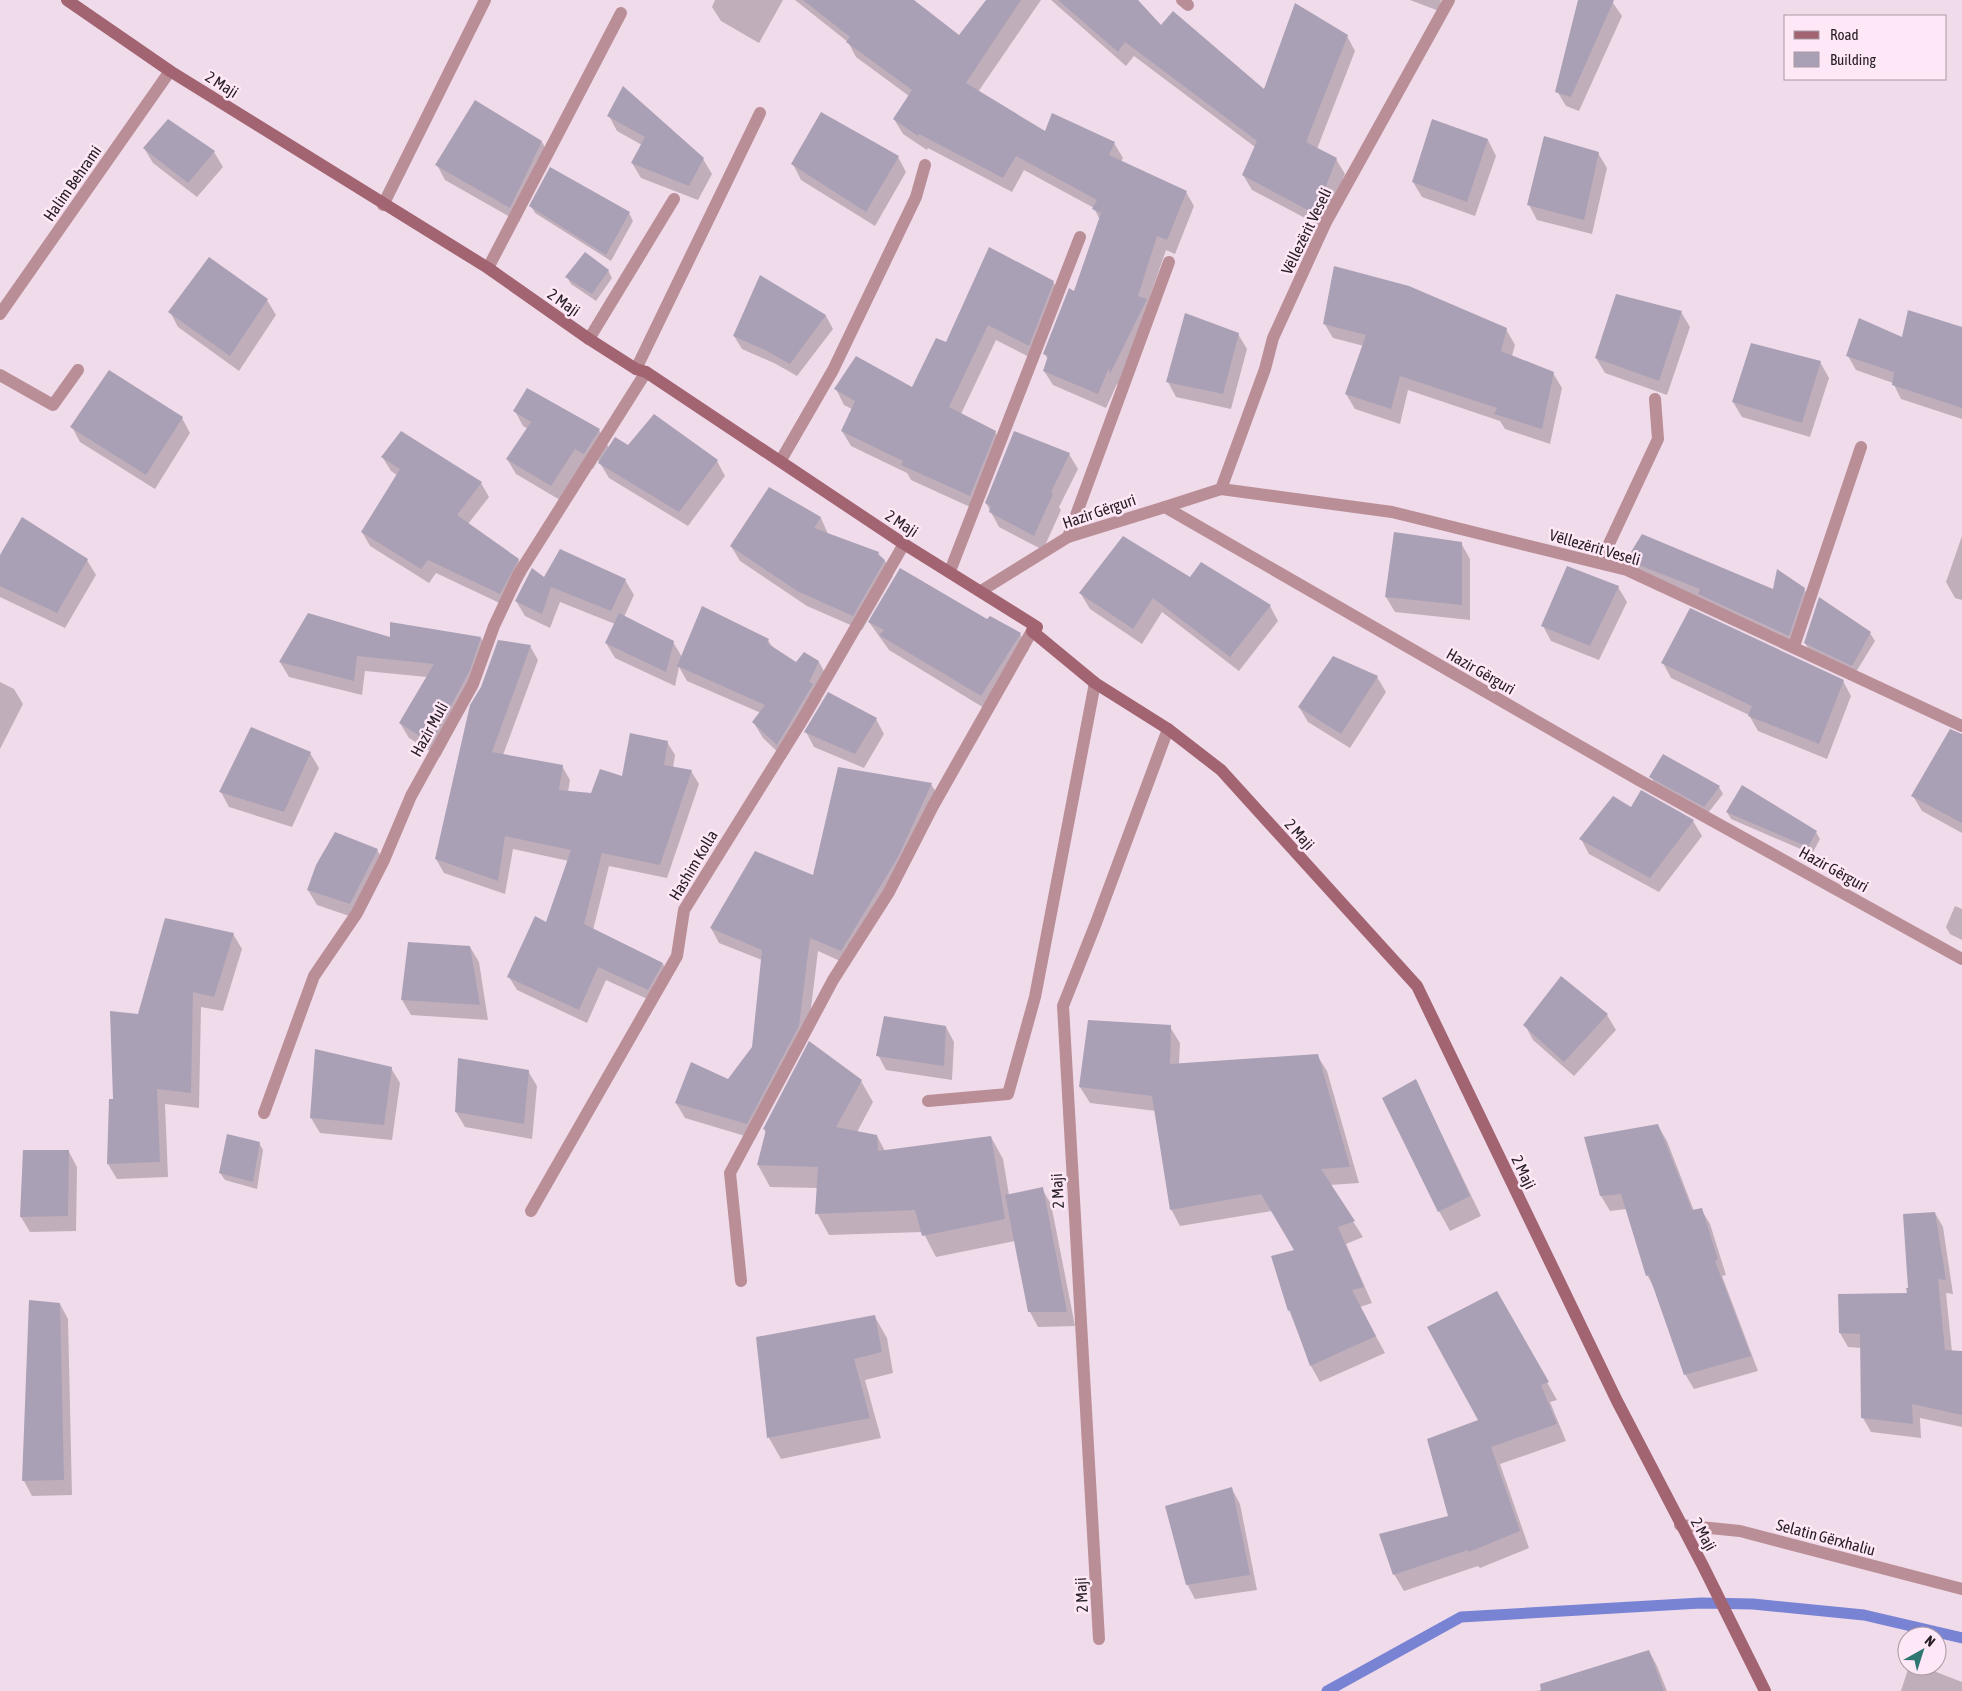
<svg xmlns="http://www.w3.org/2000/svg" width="1962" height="1691" font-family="'Asap Condensed',sans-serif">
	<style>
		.shadow { fill: #0003 }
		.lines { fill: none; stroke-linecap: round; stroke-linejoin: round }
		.stream { stroke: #7983d4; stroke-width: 11 }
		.building { fill: #aaa0b5 }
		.street { stroke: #ba8e96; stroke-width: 12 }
		.secondary { stroke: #a36472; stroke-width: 12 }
		.labels { text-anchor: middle; stroke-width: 5; stroke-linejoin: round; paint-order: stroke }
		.street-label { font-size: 16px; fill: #282026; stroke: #fee8f7 }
	</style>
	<rect width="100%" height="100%" fill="#f0dbea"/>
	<g class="shadow">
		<polygon points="715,0 783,0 759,43 721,21 712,7"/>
		<polygon points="795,0 912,0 959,37 987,0 1041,0 978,92 1046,133 1114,143 1123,158 1121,162 1186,192 1194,206 1175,254 1166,250 1119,387 1117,384 1106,408 1053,385 1044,371 1048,360 1045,354 1075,293 1100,220 1094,208 1024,170 1012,192 928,148 927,150 903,134 894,119 909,96 856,57 848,42"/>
		<polygon points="1051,0 1137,0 1161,27 1264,91 1347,36 1355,51 1317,149 1336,159 1345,174 1324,228 1252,190 1243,175 1255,147 1134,56 1126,66"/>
		<polygon points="1410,0 1441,0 1439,11"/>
		<polygon points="1579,0 1611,0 1622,16 1579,111 1566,106 1557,91"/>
		<polygon points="609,116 703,159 712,174 698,200 641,178 632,163 642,145 617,131"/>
		<polygon points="168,121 214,152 223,167 197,197 153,163 144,148"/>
		<polygon points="1433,121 1488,140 1496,156 1475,216 1422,197 1413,182"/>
		<polygon points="542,142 550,157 519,222 445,180 437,165"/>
		<polygon points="1598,153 1607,168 1592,234 1537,220 1529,205"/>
		<polygon points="898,157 906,172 875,226 801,180 793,164"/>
		<polygon points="531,206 629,213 633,221 611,261 535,213"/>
		<polygon points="608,270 612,278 596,301 571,284 567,277"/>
		<polygon points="760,277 826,316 833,329 797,376 776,364 742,349 734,336"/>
		<polygon points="1053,282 1062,297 1037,361 996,340 961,414 995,432 1004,447 979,511 911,480 907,473 851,446 842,431 852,409 844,405 836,389 912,389 946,344"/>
		<polygon points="267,300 276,315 239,371 178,327 170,312"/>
		<polygon points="1681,312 1690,327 1667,395 1605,373 1596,358"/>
		<polygon points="1324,323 1506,329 1515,345 1512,356 1553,373 1562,388 1550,444 1505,429 1500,421 1408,390 1400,424 1355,409 1346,394 1364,346 1333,338"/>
		<polygon points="1962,329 1962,419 1901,399 1893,383 1856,370 1848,356 1903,338"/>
		<polygon points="1238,334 1247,349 1231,409 1176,397 1168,382"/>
		<polygon points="1820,362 1829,378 1810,437 1742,417 1733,402"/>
		<polygon points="527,390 599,430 609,448 628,446 717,461 725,476 688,526 609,478 598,460 593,469 584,463 560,500 516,474 507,459 528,429 523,426 515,411"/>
		<polygon points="182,418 190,433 155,489 80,442 72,427"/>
		<polygon points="1069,454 1078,469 1059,507 1061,510 1043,550 999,527 986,503"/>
		<polygon points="383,458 481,483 489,497 468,524 518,559 526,574 508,607 436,573 429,583 370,546 362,532 398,476 391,471"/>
		<polygon points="770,489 821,518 828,534 878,553 885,561 893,576 862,630 807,606 740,561 731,546"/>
		<polygon points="1962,536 1962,600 1955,598 1946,582"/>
		<polygon points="1461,543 1470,559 1470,620 1395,612 1386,597"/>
		<polygon points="0,558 87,560 96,575 65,628 0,597"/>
		<polygon points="1627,560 1773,591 1804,589 1812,602 1796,649 1635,573"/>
		<polygon points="545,578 625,580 634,595 624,617 673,642 682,657 768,640 773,648 797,664 819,662 827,677 818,695 821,700 785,759 763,738 754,723 761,713 687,681 679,667 675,686 615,658 606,643 615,624 560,602 550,628 525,616 516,601"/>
		<polygon points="1190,579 1270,606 1278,621 1239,671 1162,612 1142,644 1090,609 1081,594"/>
		<polygon points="1618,587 1627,602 1599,660 1551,641 1543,626"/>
		<polygon points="1820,599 1870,633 1875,641 1856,672 1809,650 1805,643"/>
		<polygon points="988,621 1020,634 1029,649 989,711 889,650 869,622"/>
		<polygon points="481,638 489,653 478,685 440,757 409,738 400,723 427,677 365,671 362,695 289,677 280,662"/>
		<polygon points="530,646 538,660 503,755 562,766 570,780 568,792 592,794 623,778 667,742 675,755 673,768 691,771 699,784 667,878 609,866 593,930 663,964 670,977 656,1003 606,980 587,1023 517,990 509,977 547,924 569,861 513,849 505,894 444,873 436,859"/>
		<polygon points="1663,663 1843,681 1851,696 1827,759 1758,731 1749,715 1671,678"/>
		<polygon points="1377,677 1386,692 1350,748 1308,722 1299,707"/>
		<polygon points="0,682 14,689 23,704 0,749"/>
		<polygon points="876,719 884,734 864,768 814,747 806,732"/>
		<polygon points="1962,739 1962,833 1922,811 1913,796"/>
		<polygon points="310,753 319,768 292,827 229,807 221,792"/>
		<polygon points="1651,777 1719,787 1723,794 1708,813 1655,784"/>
		<polygon points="931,784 940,799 849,965 818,951 807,1041 755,1139 685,1118 676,1103 729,1080 753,1047 762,960 719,943 711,928 814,877"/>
		<polygon points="1631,809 1693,821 1702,836 1659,892 1589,854 1581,839"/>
		<polygon points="1727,812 1816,832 1820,839 1812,854 1731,819"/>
		<polygon points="377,850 386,865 358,919 317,905 308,890"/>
		<polygon points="1955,906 1962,909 1962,940 1950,934 1946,927"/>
		<polygon points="233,934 242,949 223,1011 201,1007 199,1108 165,1104 168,1177 117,1179 108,1164 114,1101 139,1015"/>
		<polygon points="470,947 479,962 488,1020 411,1015 402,1000"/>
		<polygon points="1607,1015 1616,1030 1574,1076 1533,1040 1525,1025"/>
		<polygon points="946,1027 954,1042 952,1080 886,1070 878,1055"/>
		<polygon points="1170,1027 1180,1043 1179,1064 1317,1055 1327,1071 1359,1183 1330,1185 1363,1237 1346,1244 1372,1303 1360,1307 1385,1353 1320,1382 1311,1366 1289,1310 1296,1251 1272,1211 1180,1226 1171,1209 1156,1111 1090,1103 1080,1087"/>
		<polygon points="391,1068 400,1083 392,1140 320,1133 311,1118"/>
		<polygon points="528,1071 537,1086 532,1139 465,1127 456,1112"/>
		<polygon points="861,1081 873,1102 857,1132 877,1136 885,1151 991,1137 1003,1159 1009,1195 1042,1189 1051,1204 1075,1326 1038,1327 1030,1312 1015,1241 936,1257 923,1232 829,1235 817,1213 818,1188 770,1187 758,1165 766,1133 764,1129"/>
		<polygon points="1416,1081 1481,1216 1450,1231 1439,1211"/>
		<polygon points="1658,1126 1667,1141 1694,1211 1701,1209 1710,1224 1726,1275 1722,1276 1758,1371 1694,1389 1685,1374 1656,1291 1647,1275 1627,1209 1610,1211 1601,1196 1585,1138"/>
		<polygon points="259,1143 263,1150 257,1189 225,1180 220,1173"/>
		<polygon points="69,1152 77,1167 76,1231 30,1232 21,1217"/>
		<polygon points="1935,1213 1943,1227 1953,1294 1946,1293 1952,1352 1962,1352 1962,1427 1920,1418 1921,1438 1871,1432 1863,1418 1862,1348 1848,1347 1840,1333 1908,1294"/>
		<polygon points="1496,1292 1557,1400 1550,1402 1566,1441 1500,1464 1529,1548 1480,1568 1478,1566 1404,1591 1394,1574 1449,1517 1480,1421"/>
		<polygon points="60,1304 68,1319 72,1495 32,1496 24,1481"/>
		<polygon points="875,1317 887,1338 893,1373 865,1380 881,1438 781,1459 769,1438 757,1338"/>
		<polygon points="1232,1489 1240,1504 1257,1590 1195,1599 1187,1584"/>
		<polygon points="1649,1651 1657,1666 1667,1691 1536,1691 1595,1681"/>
		<polygon points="1909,1666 1921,1666 1962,1682 1962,1691 1901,1691"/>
	</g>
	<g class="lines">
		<polyline class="stream" points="1327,1691 1461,1617 1701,1603 1753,1604 1864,1615 1962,1638"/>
	</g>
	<g class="building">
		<polygon points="803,0 914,0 959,35 986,0 1021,0 966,83 1045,131 1052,113 1115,142 1109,155 1187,191 1167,240 1157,236 1138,296 1147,299 1145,303 1110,374 1109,368 1098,394 1043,371 1048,356 1043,354 1069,288 1074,291 1101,213 1092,209 1097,200 1016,156 1003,178 919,134 918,136 893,119 912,90 846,42 850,37"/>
		<polygon points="1058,0 1138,0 1161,25 1173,11 1264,89 1295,3 1348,35 1306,142 1337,158 1315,214 1242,175 1257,141 1125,42 1118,52"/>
		<polygon points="1578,0 1614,0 1571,97 1555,92"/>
		<polygon points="623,86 704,158 689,186 631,163 645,137 607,116"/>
		<polygon points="475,100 542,141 510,208 435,165"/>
		<polygon points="821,112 899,156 866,212 791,164"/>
		<polygon points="168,119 215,151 188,183 143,148"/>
		<polygon points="1432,119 1488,139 1467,202 1412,182"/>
		<polygon points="1544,136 1599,152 1584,220 1527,205"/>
		<polygon points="550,167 630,212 606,255 529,206"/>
		<polygon points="989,247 1054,281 1029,346 988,325 949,407 996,431 970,496 901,465 903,461 841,431 855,401 834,389 856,356 912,387 936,338 946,342"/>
		<polygon points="585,252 609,270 592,294 565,277"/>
		<polygon points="209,257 268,299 230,356 168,312"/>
		<polygon points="1334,266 1409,286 1507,328 1501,351 1554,372 1542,429 1494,414 1497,408 1400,376 1391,409 1345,394 1366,335 1323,324"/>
		<polygon points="760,275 826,315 790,364 767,351 733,336"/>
		<polygon points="1616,294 1682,311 1659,381 1595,358"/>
		<polygon points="1908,310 1962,327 1962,408 1892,385 1894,372 1846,356 1859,318 1902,337"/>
		<polygon points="1185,313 1239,333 1223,394 1166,382"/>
		<polygon points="1751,343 1821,361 1802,423 1732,402"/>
		<polygon points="109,370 183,417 146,475 70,427"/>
		<polygon points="527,388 600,429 584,454 575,449 551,486 506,459 531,422 513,411"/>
		<polygon points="654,414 718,460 679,512 598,463 615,437 628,445"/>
		<polygon points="401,431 482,482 457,515 519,559 500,594 428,560 421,569 361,532 400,469 381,457"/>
		<polygon points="1014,431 1070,453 1051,492 1053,494 1034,536 989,512 991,506 985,503"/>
		<polygon points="769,487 821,517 814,528 879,552 878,555 885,560 853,616 797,591 730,546"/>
		<polygon points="22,517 88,559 57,613 0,586 0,555"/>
		<polygon points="1394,532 1462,542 1462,605 1385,597"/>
		<polygon points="1642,534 1773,589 1777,569 1805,588 1789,636 1698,594 1700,589 1626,560"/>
		<polygon points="1123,536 1190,577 1201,562 1271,605 1230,657 1153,598 1133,629 1079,593"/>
		<polygon points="560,549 626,579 611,611 551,587 542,614 515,601 532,568 544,577"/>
		<polygon points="1567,566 1619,586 1590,646 1541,626"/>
		<polygon points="900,568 987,619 990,616 1021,633 981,696 879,635 884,630 868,622"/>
		<polygon points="1819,597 1871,632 1852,666 1804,643"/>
		<polygon points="702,606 769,639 767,643 796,662 804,652 819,661 809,682 813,684 777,745 752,722 765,705 677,666"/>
		<polygon points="1690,608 1844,680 1819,744 1748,716 1752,706 1661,663"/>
		<polygon points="308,613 390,637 390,622 481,637 470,670 431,743 399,723 434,664 357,656 354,681 279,662"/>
		<polygon points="619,613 674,641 666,672 605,643"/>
		<polygon points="498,640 531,645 492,752 563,765 559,790 591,793 600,769 622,776 630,733 668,741 664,765 692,770 660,865 602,853 584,924 663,963 648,990 598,967 579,1010 507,977 535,916 546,922 571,850 505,836 498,881 435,859 470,705 481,687"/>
		<polygon points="1333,656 1378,676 1341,734 1298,707"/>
		<polygon points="828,692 877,718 855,754 804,732"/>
		<polygon points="251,727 311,752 284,812 219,792"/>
		<polygon points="1950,729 1962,734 1962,823 1911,796"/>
		<polygon points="1663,754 1720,786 1704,807 1649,777"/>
		<polygon points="838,767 932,783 898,857 841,951 810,938 799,1026 747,1124 675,1103 691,1062 728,1079 752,1047 762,950 710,928 755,851 813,875"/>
		<polygon points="1742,785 1817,831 1808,847 1726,812"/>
		<polygon points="1641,790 1694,820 1650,878 1579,839 1613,796 1631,807"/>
		<polygon points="335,832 378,849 350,904 307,890 316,865"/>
		<polygon points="165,918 234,933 214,997 193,992 191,1093 157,1089 160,1162 107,1164 109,1099 113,1099 110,1011 138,1014"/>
		<polygon points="408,942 470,946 480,1005 401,1000"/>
		<polygon points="1561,976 1608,1014 1564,1062 1523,1025"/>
		<polygon points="884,1016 946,1026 944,1066 876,1056"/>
		<polygon points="1088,1020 1171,1025 1170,1064 1318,1054 1350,1167 1321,1169 1355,1221 1338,1227 1364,1287 1352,1290 1376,1336 1310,1366 1290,1310 1288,1311 1271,1256 1294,1250 1261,1194 1170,1210 1152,1096 1079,1087"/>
		<polygon points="809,1041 862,1080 836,1127 877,1135 878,1151 991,1136 1005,1219 922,1236 915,1210 815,1214 818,1167 757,1165 766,1130 763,1129"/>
		<polygon points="315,1049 392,1067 384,1125 310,1118"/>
		<polygon points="458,1058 529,1070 524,1124 455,1112"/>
		<polygon points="1416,1079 1470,1196 1438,1212 1382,1098"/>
		<polygon points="1658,1124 1692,1210 1702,1208 1718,1260 1715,1261 1751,1356 1684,1375 1649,1275 1646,1276 1621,1194 1600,1196 1584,1137"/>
		<polygon points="227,1134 260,1142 253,1182 219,1173"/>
		<polygon points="23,1150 69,1150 68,1216 20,1217"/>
		<polygon points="1043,1187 1067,1312 1028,1312 1005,1195"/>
		<polygon points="1935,1212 1946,1280 1938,1279 1945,1350 1962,1351 1962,1415 1912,1404 1913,1424 1861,1418 1860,1334 1839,1333 1838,1294 1907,1293 1906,1288 1908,1288 1903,1214"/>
		<polygon points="1497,1291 1549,1382 1541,1385 1557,1424 1491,1447 1520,1531 1469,1552 1468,1550 1393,1575 1379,1534 1448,1516 1427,1439 1478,1420 1427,1327"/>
		<polygon points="29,1300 60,1303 64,1480 22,1481"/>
		<polygon points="875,1315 882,1352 854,1359 870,1418 767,1438 756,1337"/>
		<polygon points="1232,1487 1250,1575 1186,1585 1165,1506"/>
		<polygon points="1649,1650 1664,1691 1541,1691 1540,1684"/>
	</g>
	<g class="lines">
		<g class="street">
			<polyline points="1182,0 1188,5"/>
			<polyline points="1449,0 1326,222 1273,338 1265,369 1221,489 1392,512 1627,570 1962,726"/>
			<polyline points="383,205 485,0"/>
			<polyline points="488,268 621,13"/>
			<polyline points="0,314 170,71"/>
			<polyline points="589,339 674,199"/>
			<polyline points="636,369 760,113"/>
			<polyline points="0,375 53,405 78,370"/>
			<polyline points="781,460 833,370 916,197 925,165"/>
			<polyline points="1165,507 1221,489"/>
			<polyline points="1068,537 1169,262"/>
			<polyline points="1600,563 1658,439 1655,399"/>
			<polyline points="950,571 1080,237"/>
			<polyline points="981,591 1068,537 1165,507 1637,779 1962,959"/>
			<polyline points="1794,646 1861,447"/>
			<polyline points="928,1101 1008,1094 1035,997 1095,683"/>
			<polyline points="264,1113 314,976 357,913 384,860 411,796 473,684 494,626 518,575 646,372"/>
			<polyline points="531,1211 677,956 684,910 801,722 904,544"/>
			<polyline points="741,1281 730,1173 833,980 889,892 933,806 1032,631"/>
			<polyline points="1680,1525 1740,1531 1962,1589"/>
			<polyline points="1099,1639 1063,1006 1096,923 1168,729"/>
		</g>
		<polyline class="secondary" points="67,0 170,71 488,268 589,339 636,369 646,372 904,544 1037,627 1032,631 1095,683 1168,729 1221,770 1417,986 1617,1401 1703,1566 1765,1691"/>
	</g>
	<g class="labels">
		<g class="street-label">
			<text transform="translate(222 84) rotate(32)" y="6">2 Maji</text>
			<text transform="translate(72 183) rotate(-55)" y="6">Halim Behrami</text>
			<text transform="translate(1306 231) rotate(-64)" y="6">Vëllezërit Veseli</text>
			<text transform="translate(564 302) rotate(35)" y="6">2 Maji</text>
			<text transform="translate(1099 511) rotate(-19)" y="6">Hazir Gërguri</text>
			<text transform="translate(902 523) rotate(33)" y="6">2 Maji</text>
			<text transform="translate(1595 547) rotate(16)" y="6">Vëllezërit Veseli</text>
			<text transform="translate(1481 671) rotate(30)" y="6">Hazir Gërguri</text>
			<text transform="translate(429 729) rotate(-61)" y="6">Hazir Muli</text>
			<text transform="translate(1300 834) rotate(48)" y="6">2 Maji</text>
			<text transform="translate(693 865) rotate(-59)" y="6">Hashim Kolla</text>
			<text transform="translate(1834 869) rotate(29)" y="6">Hazir Gërguri</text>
			<text transform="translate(1524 1172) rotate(64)" y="6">2 Maji</text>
			<text transform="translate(1057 1191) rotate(-93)" y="6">2 Maji</text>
			<text transform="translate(1704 1534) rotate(61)" y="6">2 Maji</text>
			<text transform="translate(1826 1537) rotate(15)" y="6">Selatin Gërxhaliu</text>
			<text transform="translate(1081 1595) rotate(-93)" y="6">2 Maji</text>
		</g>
	</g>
	<rect x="1784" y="15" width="162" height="65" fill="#fee8f7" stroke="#a898a3"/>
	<rect x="1794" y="31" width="25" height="8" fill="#a36472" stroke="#a898a3"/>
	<text x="1830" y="40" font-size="15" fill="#282026">Road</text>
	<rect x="1794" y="52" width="25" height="15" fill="#aaa0b5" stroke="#a898a3"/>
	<text x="1830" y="65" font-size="15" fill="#282026">Building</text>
	<g transform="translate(1922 1651) rotate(39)"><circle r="24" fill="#fee8f7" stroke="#a898a3"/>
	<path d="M0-4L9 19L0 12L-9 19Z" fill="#2e7671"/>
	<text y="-8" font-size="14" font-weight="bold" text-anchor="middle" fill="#282026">N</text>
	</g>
</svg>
